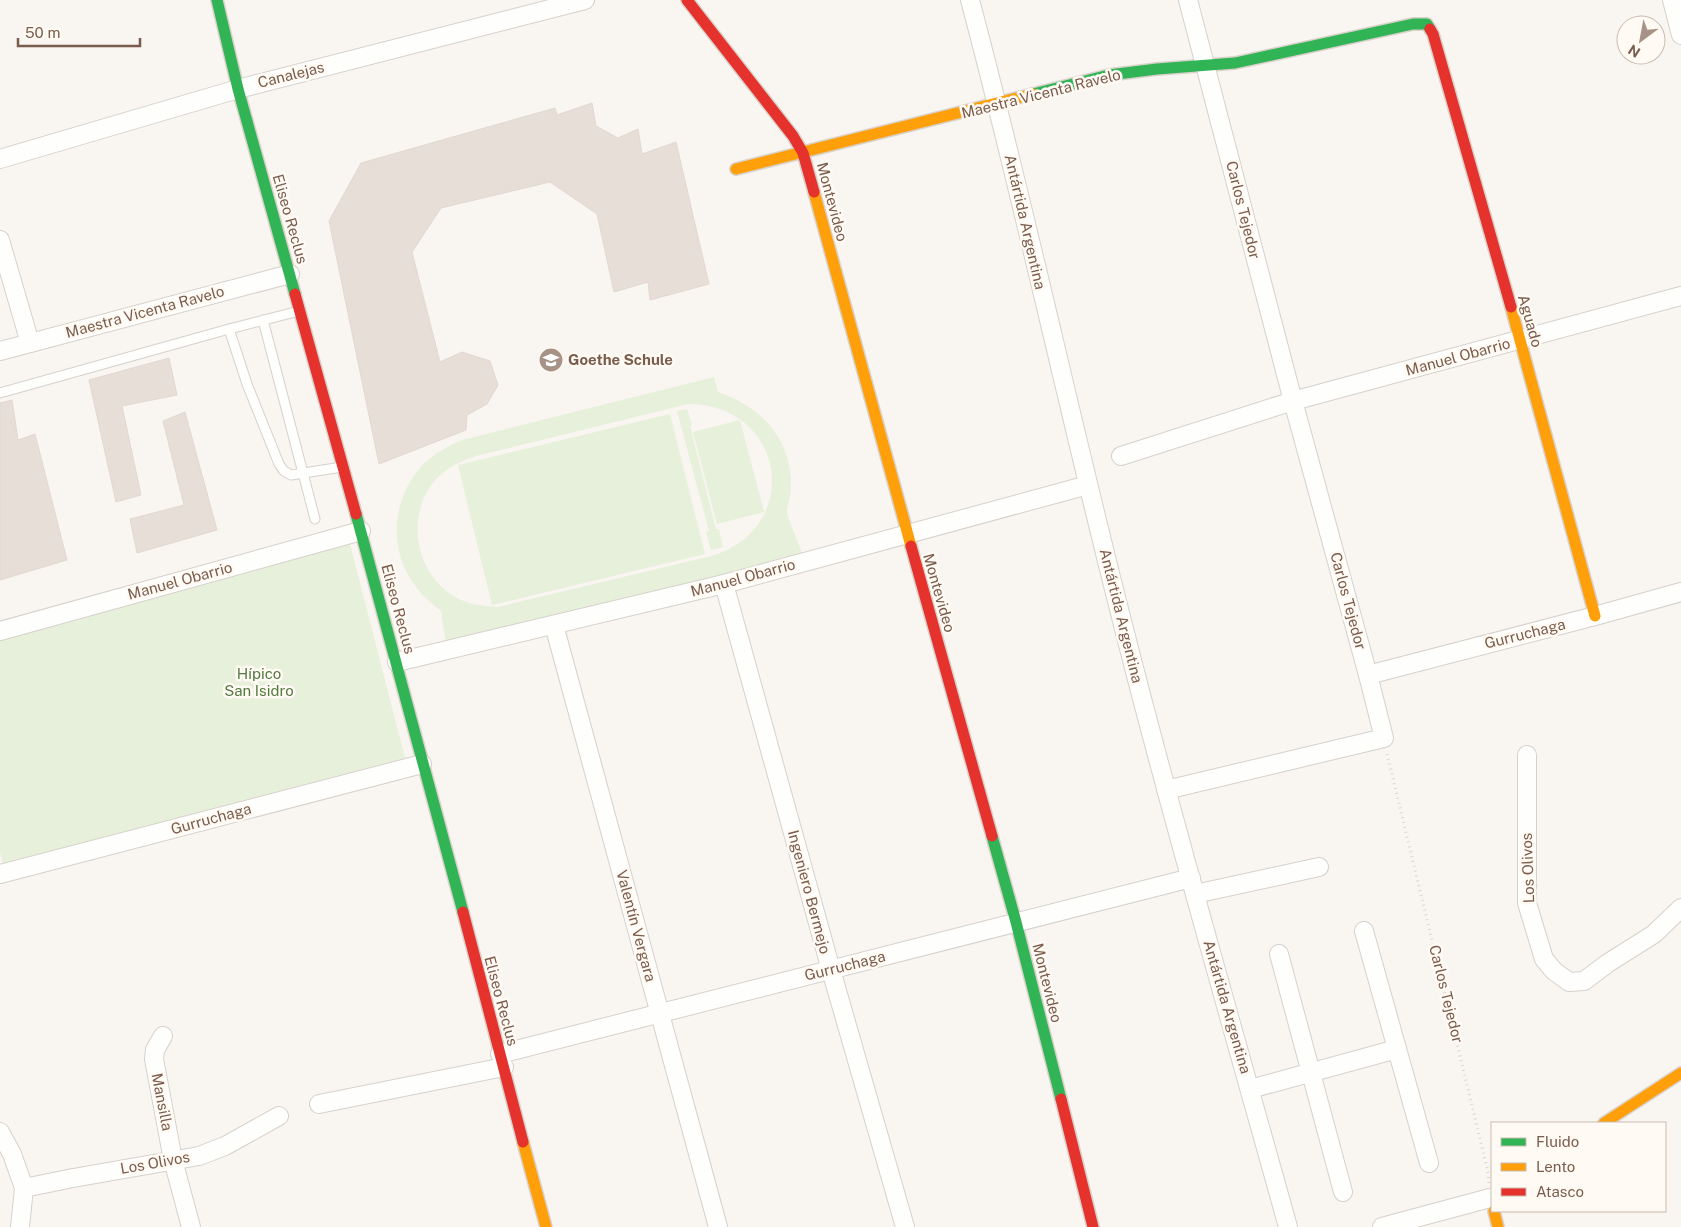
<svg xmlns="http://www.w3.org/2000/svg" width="1681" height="1227" font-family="'Public Sans',sans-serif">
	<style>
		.park { fill: #e7f0db; fill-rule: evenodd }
		.building { fill: #e6ded7; stroke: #e2d8d2 }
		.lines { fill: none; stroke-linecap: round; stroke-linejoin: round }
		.lane-casing { stroke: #d7d1cb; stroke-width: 11 }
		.street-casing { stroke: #d7d1cb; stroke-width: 20 }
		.fast-casing { stroke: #d9d2cb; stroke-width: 14 }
		.slow-casing { stroke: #d9d2cb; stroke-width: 14 }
		.jam-casing { stroke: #d9d2cb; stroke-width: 14 }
		.path { stroke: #dcd5d0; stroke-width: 3; stroke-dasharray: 1 4; stroke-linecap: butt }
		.lane { stroke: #fefefd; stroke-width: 9 }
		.street { stroke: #fefefd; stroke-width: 18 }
		.fast { stroke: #30b455; stroke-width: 11 }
		.slow { stroke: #ff9f0a; stroke-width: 11 }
		.jam { stroke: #e5322d; stroke-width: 11 }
		.labels { text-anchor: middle; stroke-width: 5; stroke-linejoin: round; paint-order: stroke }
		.street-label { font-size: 15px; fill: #7a5c4d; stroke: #fffaf3 }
		.poi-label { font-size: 15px; font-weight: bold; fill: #7a5c4d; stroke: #fffaf3; text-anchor: start }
		.park-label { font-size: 15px; fill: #537a41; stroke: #fffaf3 }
	</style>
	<rect width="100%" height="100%" fill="#f9f5f0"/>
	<g class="park">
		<path d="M714,377L718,392C758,406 787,433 791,478C791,484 791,491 790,497C789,502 787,507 787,512C788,520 800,546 803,556L446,644L441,611C431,603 421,595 414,584C386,546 393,490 429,459C439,451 450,445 462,440ZM688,404C785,404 805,528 711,556L498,607C483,606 470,605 457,598C413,574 404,511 439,476C450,466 462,461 476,456Z"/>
		<polygon points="687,409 692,425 690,426 716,529 719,529 723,547 711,550 706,532 709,531 677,411"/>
		<polygon points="670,414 705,554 492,605 458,465"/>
		<polygon points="740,420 764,512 717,524 693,432"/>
		<polygon points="350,544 405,758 3,864 0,852 0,639"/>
	</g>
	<g class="building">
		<polygon points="592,103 596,126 618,138 638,129 642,154 676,142 709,284 650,300 648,282 614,292 597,214 550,182 441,208 412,252 440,362 462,352 490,361 498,385 487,404 467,415 466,430 379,464 329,221 361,163 555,108 557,115"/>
		<polygon points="169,358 177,395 122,406 141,495 116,502 89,380"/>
		<polygon points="12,400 18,440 35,434 67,560 0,580 0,403"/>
		<polygon points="185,412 217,530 137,553 130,519 184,505 163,421"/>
	</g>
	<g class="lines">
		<defs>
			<g id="lane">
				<polyline points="263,320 315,519"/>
				<polyline points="229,329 299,311"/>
				<polyline points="0,393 229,329 247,384 279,464 284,471 291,475 342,467"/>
			</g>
			<g id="street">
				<path d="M970,0C1024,203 1068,409 1120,613C1172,819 1231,1022 1288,1227"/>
				<polyline points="1672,0 1681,35"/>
				<polyline points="0,159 238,89 585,0"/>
				<polyline points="0,240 30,343"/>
				<polyline points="0,351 290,274"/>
				<polyline points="1121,456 1293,401 1681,296"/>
				<polyline points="724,584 831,970 905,1227"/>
				<polyline points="554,625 718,1227"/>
				<polyline points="0,631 361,531"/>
				<polyline points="397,662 724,584 1088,485"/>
				<polyline points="1368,675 1595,616 1681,592"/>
				<polyline points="1527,755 1527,903 1544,959 1554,971 1569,982 1584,981 1608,963 1654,934 1681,908"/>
				<polyline points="1166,790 1384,738 1368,675 1293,401 1188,0"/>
				<polyline points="0,874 422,764"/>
				<polyline points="1195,894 1319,867"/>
				<polyline points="1364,931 1429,1163"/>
				<polyline points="1279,954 1343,1192"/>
				<polyline points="163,1036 155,1050 154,1059 173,1160 191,1227"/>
				<polyline points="500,1054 1191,878"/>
				<polyline points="1250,1089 1397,1049"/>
				<polyline points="319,1104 504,1067"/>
				<polyline points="0,1132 12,1154 24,1188 20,1227"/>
				<polyline points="24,1188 73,1178 199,1156 225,1146 279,1116"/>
				<polyline points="1382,1227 1490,1198"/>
			</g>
			<g id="fast">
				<polyline points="217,0 238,89 295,294"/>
				<polyline points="1033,94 1109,75 1157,69 1235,63 1413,24 1427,24 1430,29"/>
				<polyline points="356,514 463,912"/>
				<polyline points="992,836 1016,922 1061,1099"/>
			</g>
			<g id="slow">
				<polyline points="736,169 1033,94"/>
				<polyline points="814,192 911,546"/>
				<polyline points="1511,307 1595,616"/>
				<polyline points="1604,1123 1681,1073"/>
				<polyline points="523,1142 546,1227"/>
				<polyline points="1494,1211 1498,1227"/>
			</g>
			<g id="jam">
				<polyline points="687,0 793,136 803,153 814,192"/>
				<polyline points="1430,29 1433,34 1511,307"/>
				<polyline points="295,294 356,514"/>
				<polyline points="911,546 992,836"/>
				<polyline points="463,912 523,1142"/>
				<polyline points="1061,1099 1093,1227"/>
			</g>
		</defs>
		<use href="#lane" class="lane-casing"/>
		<use href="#street" class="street-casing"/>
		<use href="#fast" class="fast-casing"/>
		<use href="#slow" class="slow-casing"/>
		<use href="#jam" class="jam-casing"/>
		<polyline class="path" points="1387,754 1487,1168 1489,1183"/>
		<use href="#lane" class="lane"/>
		<use href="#street" class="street"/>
		<use href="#fast" class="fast"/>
		<use href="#slow" class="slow"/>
		<use href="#jam" class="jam"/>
	</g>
	<defs>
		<symbol id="school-disc" viewBox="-11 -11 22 22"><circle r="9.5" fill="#a69286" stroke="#fffaf3"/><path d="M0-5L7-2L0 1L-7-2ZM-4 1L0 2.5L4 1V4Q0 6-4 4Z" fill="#fff"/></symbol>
	</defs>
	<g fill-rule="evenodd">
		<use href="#school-disc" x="537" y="346" width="28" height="28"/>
	</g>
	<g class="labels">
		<g class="street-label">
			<text transform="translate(291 75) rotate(-14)" y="5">Canalejas</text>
			<text transform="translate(1041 94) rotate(-14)" y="5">Maestra Vicenta Ravelo</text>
			<text transform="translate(832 202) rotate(75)" y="5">Montevideo</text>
			<text transform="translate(1243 210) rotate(76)" y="5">Carlos Tejedor</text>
			<text transform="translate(290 219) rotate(74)" y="5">Eliseo Reclus</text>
			<text transform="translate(1025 222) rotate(77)" y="5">Antártida Argentina</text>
			<text transform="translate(145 312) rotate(-15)" y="5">Maestra Vicenta Ravelo</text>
			<text transform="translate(1530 321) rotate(74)" y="5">Aguado</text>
			<text transform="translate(1458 357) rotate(-15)" y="5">Manuel Obarrio</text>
			<text transform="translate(743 578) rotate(-15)" y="5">Manuel Obarrio</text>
			<text transform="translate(180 581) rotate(-15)" y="5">Manuel Obarrio</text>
			<text transform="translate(939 593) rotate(74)" y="5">Montevideo</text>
			<text transform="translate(1348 601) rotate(75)" y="5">Carlos Tejedor</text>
			<text transform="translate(398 609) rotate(75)" y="5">Eliseo Reclus</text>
			<text transform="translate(1121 616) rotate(76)" y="5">Antártida Argentina</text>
			<text transform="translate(1525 634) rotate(-14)" y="5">Gurruchaga</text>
			<text transform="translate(211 819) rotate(-15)" y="5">Gurruchaga</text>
			<text transform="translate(1528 868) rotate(-92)" y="5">Los Olivos</text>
			<text transform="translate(809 892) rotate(75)" y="5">Ingeniero Bermejo</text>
			<text transform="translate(636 926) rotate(75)" y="5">Valentín Vergara</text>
			<text transform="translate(845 966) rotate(-14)" y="5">Gurruchaga</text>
			<text transform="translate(1047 983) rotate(76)" y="5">Montevideo</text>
			<text transform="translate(1446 994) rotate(76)" y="5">Carlos Tejedor</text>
			<text transform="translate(501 1001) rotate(75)" y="5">Eliseo Reclus</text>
			<text transform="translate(1227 1007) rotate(74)" y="5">Antártida Argentina</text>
			<text transform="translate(162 1102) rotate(79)" y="5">Mansilla</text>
			<text transform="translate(155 1163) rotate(-10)" y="5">Los Olivos</text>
		</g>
		<g class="poi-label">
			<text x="568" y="365">Goethe Schule</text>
		</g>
		<g class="park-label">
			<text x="259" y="679">Hípico<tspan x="259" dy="17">San Isidro</tspan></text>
		</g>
	</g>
	<rect x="1491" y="1122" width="175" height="90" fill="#fffaf3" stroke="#cabbb1"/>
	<rect x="1501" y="1138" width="25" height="8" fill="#30b455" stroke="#cabbb1"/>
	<text x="1536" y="1147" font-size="15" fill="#7a5c4d">Fluido</text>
	<rect x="1501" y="1163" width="25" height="8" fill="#ff9f0a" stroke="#cabbb1"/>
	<text x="1536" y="1172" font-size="15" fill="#7a5c4d">Lento</text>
	<rect x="1501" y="1188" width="25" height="8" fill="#e5322d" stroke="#cabbb1"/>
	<text x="1536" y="1197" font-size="15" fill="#7a5c4d">Atasco</text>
	<g transform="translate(1641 40) rotate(212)"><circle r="24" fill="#fffaf3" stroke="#cabbb1"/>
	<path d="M0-4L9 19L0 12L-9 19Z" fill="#a69286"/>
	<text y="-8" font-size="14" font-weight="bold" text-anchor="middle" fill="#7a5c4d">N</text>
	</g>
	<path d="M18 38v8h122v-8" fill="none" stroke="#7a5c4d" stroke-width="2.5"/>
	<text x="25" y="38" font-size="15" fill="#7a5c4d" stroke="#fffaf3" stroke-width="4" paint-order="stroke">50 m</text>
</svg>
